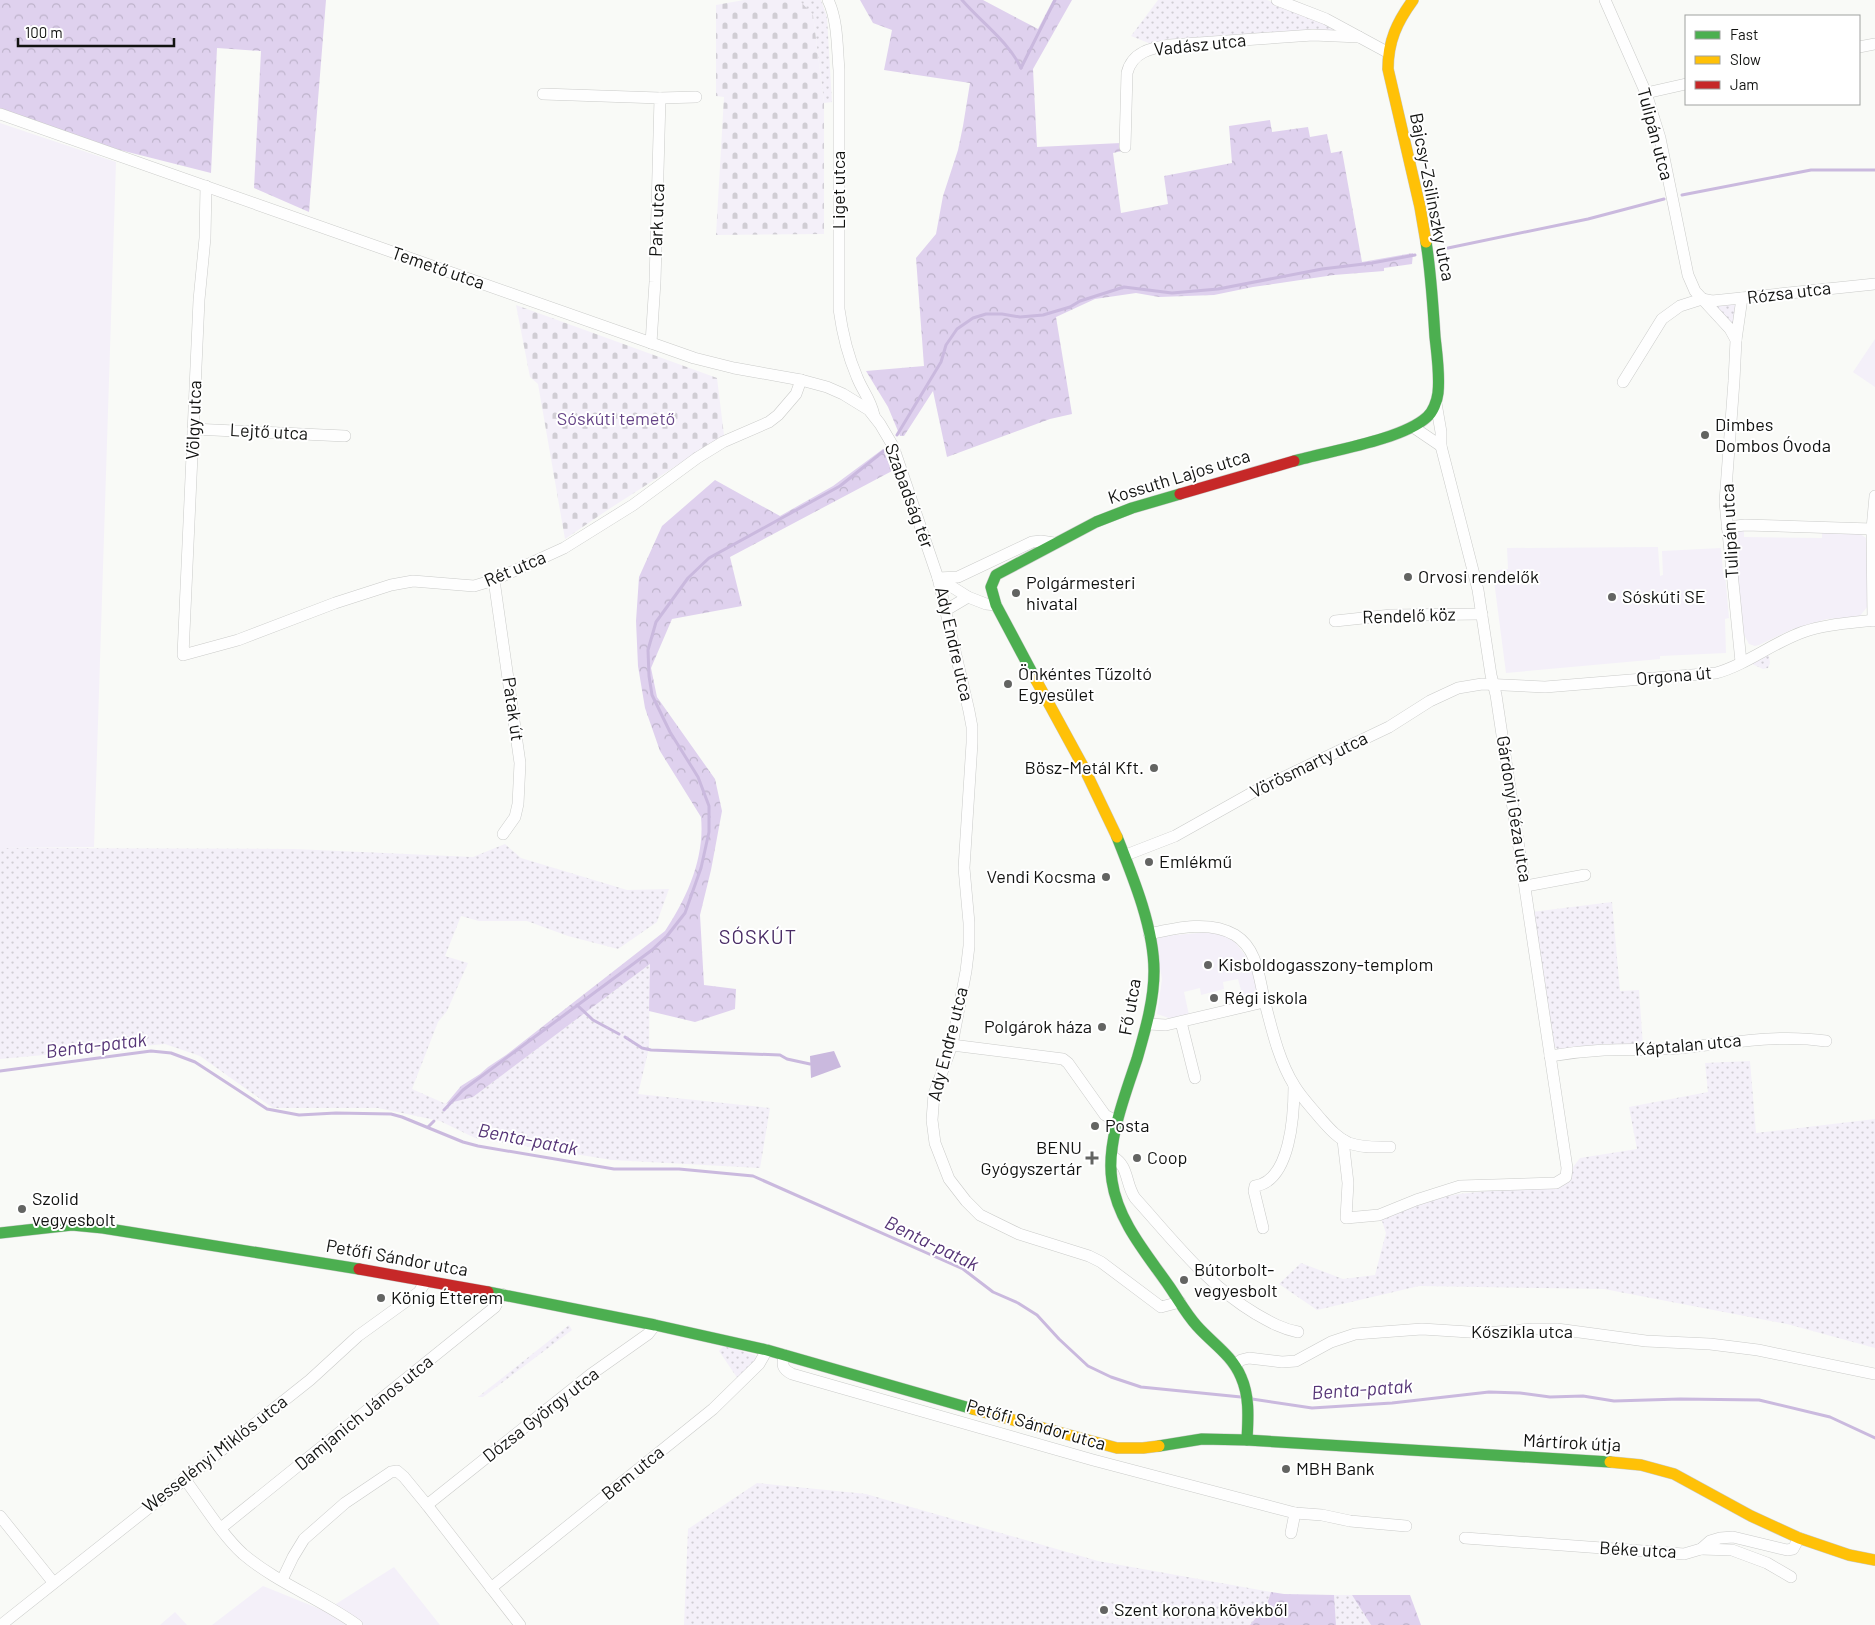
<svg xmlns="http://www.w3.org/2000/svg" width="1875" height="1625" font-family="Barlow,sans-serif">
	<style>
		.grass { fill: url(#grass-dots) }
		.forest { fill: url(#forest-crowns) }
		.cemetery { fill: url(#cemetery-stones) }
		.green { fill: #f4f0f9 }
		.water { fill: #cab9de }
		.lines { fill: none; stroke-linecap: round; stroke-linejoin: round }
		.stream { stroke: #cab9de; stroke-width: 3 }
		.street-casing { stroke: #cacbc9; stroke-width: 12 }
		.fast-casing { stroke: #cacbc9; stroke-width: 12 }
		.slow-casing { stroke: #cacbc9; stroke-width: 12 }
		.jam-casing { stroke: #cacbc9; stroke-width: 12 }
		.street { stroke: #fefefe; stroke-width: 11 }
		.fast { stroke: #4caf50; stroke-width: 11 }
		.slow { stroke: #ffc107; stroke-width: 11 }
		.jam { stroke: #c62828; stroke-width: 11 }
		.poi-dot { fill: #636462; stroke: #fff; stroke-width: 2 }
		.labels { text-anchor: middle; stroke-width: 4; stroke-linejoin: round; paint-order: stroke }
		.street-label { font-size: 18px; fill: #121311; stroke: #fff }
		.park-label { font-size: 18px; fill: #674588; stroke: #fff }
		.poi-label { font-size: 18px; fill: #121311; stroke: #fff; text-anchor: start }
		.water-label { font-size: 19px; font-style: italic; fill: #553476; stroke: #fff }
		.quarter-label { font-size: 20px; letter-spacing: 1px; fill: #492c65; stroke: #fff }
	</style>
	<defs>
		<pattern id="grass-dots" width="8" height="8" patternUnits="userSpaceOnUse" patternTransform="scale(1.25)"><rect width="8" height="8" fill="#f4f0f9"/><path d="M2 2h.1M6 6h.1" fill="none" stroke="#d0cdd4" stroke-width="1.8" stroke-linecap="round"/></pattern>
		<pattern id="forest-crowns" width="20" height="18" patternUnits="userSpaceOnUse" patternTransform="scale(1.25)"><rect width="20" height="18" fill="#dfd1ee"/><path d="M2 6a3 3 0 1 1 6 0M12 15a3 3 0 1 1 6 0" fill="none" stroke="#beb3cb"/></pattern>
		<pattern id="cemetery-stones" width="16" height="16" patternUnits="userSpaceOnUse" patternTransform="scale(1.25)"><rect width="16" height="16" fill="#f4f0f9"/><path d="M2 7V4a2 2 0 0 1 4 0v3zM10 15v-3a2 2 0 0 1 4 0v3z" fill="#d0cdd4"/></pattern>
	</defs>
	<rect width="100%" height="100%" fill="#f9faf7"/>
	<g class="grass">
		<polygon points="797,0 821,0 827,17 832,102 824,103 813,15"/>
		<polygon points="1158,0 1267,0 1325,22 1336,31 1151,44 1131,36"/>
		<polygon points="1736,304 1734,324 1732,325 1717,309 1717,306"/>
		<polygon points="1766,655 1769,656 1770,663 1768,668 1763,669 1750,663"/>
		<polygon points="505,844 521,858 627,890 669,889 657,922 618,949 568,936 527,921 479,921 461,916 445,956 468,963 447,1011 438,1022 412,1089 446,1104 473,1097 650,964 649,1048 638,1094 770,1108 760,1168 612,1160 475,1138 440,1121 378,1108 273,1108 200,1056 165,1044 0,1059 0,848 294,849 473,857"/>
		<polygon points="1612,902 1620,991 1639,990 1643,1046 1559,1050 1553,1046 1532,912"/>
		<polygon points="1750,1061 1756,1133 1875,1119 1875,1348 1787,1324 1604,1289 1419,1286 1317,1310 1279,1284 1301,1263 1343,1279 1375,1275 1386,1233 1381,1218 1421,1201 1459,1194 1560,1184 1580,1158 1637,1149 1629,1107 1708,1092 1705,1063"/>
		<polygon points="569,1325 572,1330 483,1397 478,1397"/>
		<polygon points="724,1346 755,1355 757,1361 738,1379 719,1351"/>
		<polygon points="757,1483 866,1494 1098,1561 1271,1592 1267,1604 1250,1625 684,1625 688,1529"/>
		<polygon points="1334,1595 1352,1595 1371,1625 1336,1625"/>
	</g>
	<g class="forest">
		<polygon points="0,0 326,0 309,212 254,188 261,51 217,48 211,173 116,149 0,109"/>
		<polygon points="860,0 983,0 1038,29 1053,0 1072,0 1033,69 1037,147 1121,143 1122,151 1113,153 1121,213 1168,204 1164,176 1232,163 1229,126 1270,120 1272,132 1308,127 1310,137 1327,134 1331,153 1342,151 1362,262 1413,253 1412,264 1384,268 1384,271 1334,275 1253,287 1214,295 1159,297 1136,293 1095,299 1056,317 1072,414 1050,419 947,457 933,391 904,436 900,436 888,407 866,371 924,366 916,258 936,234 943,196 958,150 963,126 970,83 884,70 892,30 873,23"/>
		<path d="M883,449L892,471L730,557L742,606L672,619L651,668L657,697L715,779L722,811L711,870L700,915L704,985L736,989L735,1009L695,1022L649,1011L650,964L473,1097L446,1104L461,1086L480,1074L488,1067L506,1055L665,931C687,898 705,858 701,817L660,751L645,708L638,666L636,621L639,577L662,526L715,480L780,516L833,486Z"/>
		<polygon points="1271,1592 1284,1594 1334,1595 1336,1625 1250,1625 1267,1604"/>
		<polygon points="1352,1595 1410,1595 1421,1625 1371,1625"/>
	</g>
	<g class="cemetery">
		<polygon points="744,0 797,0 800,1 813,15 824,103 824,234 716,235 724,97 716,96 716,5"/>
		<polygon points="516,305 717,378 724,435 609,509 565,539 538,384 530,377"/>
	</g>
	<g class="green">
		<polygon points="0,123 116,162 94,847 0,848"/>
		<polygon points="1875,339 1875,387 1853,372"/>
		<polygon points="1737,530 1744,530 1744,537 1822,538 1822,533 1859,533 1866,538 1867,543 1868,606 1859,617 1827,619 1793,629 1759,645 1755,646 1749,644 1743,633 1734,535"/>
		<polygon points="1658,547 1660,576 1663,575 1662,551 1721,548 1723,573 1725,573 1729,618 1725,619 1726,653 1660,656 1660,659 1506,673 1493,573 1499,570 1508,569 1507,548"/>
		<path d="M1210,932C1214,933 1219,933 1222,934C1240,940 1255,969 1256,987C1256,991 1254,994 1252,998L1244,1001L1238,979L1223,982L1224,989L1201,995L1200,988L1184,992L1189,1015L1172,1019L1157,1014L1162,979L1155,940L1163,936Z"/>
		<polygon points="394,1567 440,1625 212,1625 263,1586 325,1611"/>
		<polygon points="175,1612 187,1625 160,1625"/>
	</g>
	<polygon class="water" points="834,1051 841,1067 811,1078 810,1056"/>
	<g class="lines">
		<g class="stream">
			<path d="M962,0C982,23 1008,41 1021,68"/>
			<polyline points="1021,68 1055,0"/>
			<polyline points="1682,195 1811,170 1875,170"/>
			<polyline points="1448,248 1588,219 1664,199"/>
			<polyline points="897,435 941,362 946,345 957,329 973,318 986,314 1002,314 1020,317 1043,315 1070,307 1080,301 1124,287 1172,293 1218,289 1322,269 1372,263 1415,255"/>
			<polyline points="577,1005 593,1020 619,1034"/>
			<polyline points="625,1037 642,1048 651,1050 780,1055 787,1059 810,1064"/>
			<polyline points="0,1071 151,1051 171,1053 195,1062 267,1109 299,1115 336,1113 391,1114 402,1117 463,1142 478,1146 614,1169 679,1169 753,1176 963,1269 993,1292 1018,1303 1037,1315 1059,1339 1088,1366 1111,1377 1141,1387 1241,1397"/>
			<polyline points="444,1110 463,1090 652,950 667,936 685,913 701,868 709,832 709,806 698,777 670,732 652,695 649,676 648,650 656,622 688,578 709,558 840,486 885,450"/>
			<polyline points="428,1127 434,1121"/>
			<polyline points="1252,1399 1312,1408 1392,1403 1489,1392 1520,1393 1550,1397 1583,1396 1614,1401 1680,1399 1759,1400 1830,1417 1875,1438"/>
		</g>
		<defs>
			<g id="street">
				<path d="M828,0C838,21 837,48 839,70V309C842,331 848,356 857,377C863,392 870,398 874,415"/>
				<polyline points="1277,0 1326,19 1387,52"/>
				<polyline points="1605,0 1646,93 1660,138 1688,275 1695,291 1730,329 1736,340 1734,381 1725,502 1741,662"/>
				<polyline points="1859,47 1875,44"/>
				<polyline points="1646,93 1686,84"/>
				<polyline points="543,94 660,98 655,282 651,343"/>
				<polyline points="660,98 696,97"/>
				<polyline points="0,114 694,358 734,368 801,380 827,387 843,394 869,410 880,424 893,446 938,578 968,597 986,604 996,605"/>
				<path d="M1125,147L1127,73C1132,52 1151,48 1170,45L1313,35L1359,37"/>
				<polyline points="206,186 205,238 199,300 183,655 238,640 335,603 391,585 413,581 474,586 494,580 564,548 633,505 697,458 723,442 769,422 778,415 796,394 801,380"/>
				<polyline points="1736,340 1742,298"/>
				<polyline points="1623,382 1662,319 1680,306 1702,299 1712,301 1875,284"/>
				<polyline points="1413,427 1441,446"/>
				<polyline points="193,429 345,436"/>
				<polyline points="1727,527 1745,525 1872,529"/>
				<polyline points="1054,543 1041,541 1032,542 958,577 938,578 969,711 972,727 972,743 964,868 969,923 969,946 966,971 952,1045 934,1094 932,1120 935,1143 949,1179 966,1201 980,1215 1019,1234 1089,1256 1101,1262 1161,1307 1180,1302"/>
				<polyline points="494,580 520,763 518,804 515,817 503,834"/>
				<polyline points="946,610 968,597"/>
				<polyline points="1335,621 1391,615 1482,614"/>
				<polyline points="1873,621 1872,529 1875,496"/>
				<path d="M1126,855L1175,836L1257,790L1389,727L1430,701L1458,688L1482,684L1545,687L1716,673C1746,665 1772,643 1803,632C1826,624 1851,623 1875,620"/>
				<polyline points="1526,886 1585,875"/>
				<path d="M1149,934C1176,928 1210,920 1235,935C1258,949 1259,979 1265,1003C1272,1030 1279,1061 1294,1085C1301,1097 1311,1107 1320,1118C1328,1127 1337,1138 1349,1143C1362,1148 1377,1147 1390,1147"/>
				<polyline points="1181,1022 1195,1078"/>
				<polyline points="1148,1024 1166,1025 1264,1002"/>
				<polyline points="952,1045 1063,1059 1068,1063 1105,1115 1118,1122"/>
				<path d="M1550,1056C1568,1053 1586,1051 1604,1050C1629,1049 1655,1050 1681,1048C1730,1043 1777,1034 1826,1041"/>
				<polyline points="1343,1140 1348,1183 1346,1218 1379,1215 1416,1200 1460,1186 1556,1183 1566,1177 1567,1168 1496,695 1491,675 1478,590 1441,446 1441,432 1436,403"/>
				<path d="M1113,1157C1129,1166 1125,1183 1135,1198C1173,1240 1207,1285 1256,1314C1270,1322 1282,1329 1298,1332"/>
				<path d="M1263,1228L1254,1191L1255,1186C1291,1181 1294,1113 1294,1086"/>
				<path d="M784,1355C782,1365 782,1369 792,1374L1093,1460L1295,1513L1322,1515L1350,1521L1406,1526"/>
				<polyline points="1235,1365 1241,1360 1249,1358 1282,1362 1296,1361 1331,1342 1355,1334 1422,1329 1485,1333 1533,1329 1557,1329 1646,1341 1710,1344 1758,1350 1875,1374"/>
				<path d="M184,1478C202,1502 222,1535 243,1554C277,1583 321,1599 357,1625"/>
				<polyline points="427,1505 590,1375 648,1334 655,1325"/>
				<polyline points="0,1516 53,1582"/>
				<polyline points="221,1528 495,1307 502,1294"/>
				<polyline points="1291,1533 1295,1513"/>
				<polyline points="1465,1538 1684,1554 1701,1549 1710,1541 1720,1538 1733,1537 1787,1550 1793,1549 1799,1538"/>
				<polyline points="1701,1549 1732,1550 1767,1563 1791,1577"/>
				<polyline points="282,1580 293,1557 304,1539 345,1503 391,1472 397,1471 404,1477 427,1505 520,1625"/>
				<polyline points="491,1588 713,1409 759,1364 767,1350"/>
				<polyline points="1,1625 310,1380 358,1336 419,1292 426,1281"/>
			</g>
			<g id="fast">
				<path d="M1294,461C1329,451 1402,440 1427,417C1433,412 1437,401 1438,393C1440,375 1437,355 1435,337C1433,305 1431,273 1426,242"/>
				<polyline points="1036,680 996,605 991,587 996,575 1096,522 1132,508 1180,494"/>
				<path d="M1117,837C1133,877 1154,928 1154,971C1154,1001 1145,1031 1137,1059C1125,1095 1106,1143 1112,1181C1118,1221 1146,1253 1169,1286C1178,1299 1186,1314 1197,1326C1212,1343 1232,1355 1241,1377C1250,1397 1248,1419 1247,1440"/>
				<polyline points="0,1233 72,1225 103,1228 359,1269"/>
				<polyline points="488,1292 655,1325 767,1350 973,1409"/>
				<polyline points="1159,1446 1202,1439 1247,1440 1610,1462"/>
			</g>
			<g id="slow">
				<path d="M1413,0C1397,22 1388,41 1388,69L1420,207L1426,242"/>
				<polyline points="1036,680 1084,768 1117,837"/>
				<polyline points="973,1409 1117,1448 1143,1448 1159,1446"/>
				<polyline points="1610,1462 1641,1465 1674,1474 1751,1516 1799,1538 1849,1555 1875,1560"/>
			</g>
			<g id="jam">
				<polyline points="1180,494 1294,461"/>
				<polyline points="359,1269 488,1292"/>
			</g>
		</defs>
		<use href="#street" class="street-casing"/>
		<use href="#fast" class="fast-casing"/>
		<use href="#slow" class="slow-casing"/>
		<use href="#jam" class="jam-casing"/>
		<use href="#street" class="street"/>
		<use href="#fast" class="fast"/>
		<use href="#slow" class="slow"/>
		<use href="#jam" class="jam"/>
	</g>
	<g class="poi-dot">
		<circle cx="1705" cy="435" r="5"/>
		<circle cx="1408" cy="577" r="5"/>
		<circle cx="1016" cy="593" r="5"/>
		<circle cx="1612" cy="597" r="5"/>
		<circle cx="1008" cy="684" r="5"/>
		<circle cx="1154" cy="768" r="5"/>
		<circle cx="1149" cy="862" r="5"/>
		<circle cx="1106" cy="877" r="5"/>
		<circle cx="1208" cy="965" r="5"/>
		<circle cx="1214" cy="998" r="5"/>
		<circle cx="1102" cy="1027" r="5"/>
		<circle cx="1095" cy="1126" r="5"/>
		<path d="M1089.5 1150.5h5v5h5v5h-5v5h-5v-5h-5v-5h5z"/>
		<circle cx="1137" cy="1158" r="5"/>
		<circle cx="22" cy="1209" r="5"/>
		<circle cx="1184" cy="1280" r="5"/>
		<circle cx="381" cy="1298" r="5"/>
		<circle cx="1286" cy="1469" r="5"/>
		<circle cx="1104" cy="1610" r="5"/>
	</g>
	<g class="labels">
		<g class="street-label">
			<text transform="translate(1200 45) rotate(-6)" y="6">Vadász utca</text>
			<text transform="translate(1655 134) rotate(75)" y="6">Tulipán utca</text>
			<text transform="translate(839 190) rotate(-90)" y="6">Liget utca</text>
			<text transform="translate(1432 197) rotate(79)" y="6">Bajcsy-Zsilinszky utca</text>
			<text transform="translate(657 220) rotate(-88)" y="6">Park utca</text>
			<text transform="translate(438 268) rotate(19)" y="6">Temető utca</text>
			<text transform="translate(1789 293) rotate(-7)" y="6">Rózsa utca</text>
			<text transform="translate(194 420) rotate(-88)" y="6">Völgy utca</text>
			<text transform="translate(269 432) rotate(3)" y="6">Lejtő utca</text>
			<text transform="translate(1179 477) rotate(-17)" y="6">Kossuth Lajos utca</text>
			<text transform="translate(909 496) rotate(70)" y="6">Szabadság tér</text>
			<text transform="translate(1730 531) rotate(-93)" y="6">Tulipán utca</text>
			<text transform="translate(515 569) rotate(-23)" y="6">Rét utca</text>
			<text transform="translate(1409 616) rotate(-2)" y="6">Rendelő köz</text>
			<text transform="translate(954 644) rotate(77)" y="6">Ady Endre utca</text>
			<text transform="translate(1674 676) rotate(-5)" y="6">Orgona út</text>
			<text transform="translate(513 709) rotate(82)" y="6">Patak út</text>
			<text transform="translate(1309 765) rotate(-26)" y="6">Vörösmarty utca</text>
			<text transform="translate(1514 809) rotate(81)" y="6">Gárdonyi Géza utca</text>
			<text transform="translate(1130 1007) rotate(-80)" y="6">Fő utca</text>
			<text transform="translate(948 1044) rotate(-76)" y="6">Ady Endre utca</text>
			<text transform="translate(1688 1045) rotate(-5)" y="6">Káptalan utca</text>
			<text transform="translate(397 1258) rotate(10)" y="6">Petőfi Sándor utca</text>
			<text x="1522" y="1338">Kőszikla utca</text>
			<text transform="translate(364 1413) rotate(-39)" y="6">Damjanich János utca</text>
			<text transform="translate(541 1415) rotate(-38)" y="6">Dózsa György utca</text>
			<text transform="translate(1036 1425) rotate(16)" y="6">Petőfi Sándor utca</text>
			<text transform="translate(1572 1443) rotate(3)" y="6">Mártírok útja</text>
			<text transform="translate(215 1454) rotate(-38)" y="6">Wesselényi Miklós utca</text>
			<text transform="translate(633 1473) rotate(-39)" y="6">Bem utca</text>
			<text transform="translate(1638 1550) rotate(3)" y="6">Béke utca</text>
		</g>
		<g class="park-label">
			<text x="616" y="425">Sóskúti temető</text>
		</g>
		<g class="poi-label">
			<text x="1715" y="431">Dimbes<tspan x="1715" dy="21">Dombos Óvoda</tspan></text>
			<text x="1418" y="583">Orvosi rendelők</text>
			<text x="1026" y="589">Polgármesteri<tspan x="1026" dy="21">hivatal</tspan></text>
			<text x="1622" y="603">Sóskúti SE</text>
			<text x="1018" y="680">Önkéntes Tűzoltó<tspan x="1018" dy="21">Egyesület</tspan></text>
			<text x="1144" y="774" text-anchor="end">Bösz-Metál Kft.</text>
			<text x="1159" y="868">Emlékmű</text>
			<text x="1096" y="883" text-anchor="end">Vendi Kocsma</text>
			<text x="1218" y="971">Kisboldogasszony-templom</text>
			<text x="1224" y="1004">Régi iskola</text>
			<text x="1092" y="1033" text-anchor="end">Polgárok háza</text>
			<text x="1105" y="1132">Posta</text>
			<text x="1082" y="1154" text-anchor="end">BENU<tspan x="1082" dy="21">Gyógyszertár</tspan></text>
			<text x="1147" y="1164">Coop</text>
			<text x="32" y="1205">Szolid<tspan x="32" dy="21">vegyesbolt</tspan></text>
			<text x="1194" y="1276">Bútorbolt-<tspan x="1194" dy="21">vegyesbolt</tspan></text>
			<text x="391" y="1304">König Étterem</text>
			<text x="1296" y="1475">MBH Bank</text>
			<text x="1114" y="1616">Szent korona kövekből</text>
		</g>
		<g class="water-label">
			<text transform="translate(96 1045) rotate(-7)" y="7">Benta-patak</text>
			<text transform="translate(528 1139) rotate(11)" y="7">Benta-patak</text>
			<text transform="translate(932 1243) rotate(26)" y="7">Benta-patak</text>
			<text transform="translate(1362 1389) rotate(-4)" y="7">Benta-patak</text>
		</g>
		<g class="quarter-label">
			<text x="758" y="944">SÓSKÚT</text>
		</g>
	</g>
	<rect x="1685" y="15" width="175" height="90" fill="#ffffff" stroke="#a0a1a0"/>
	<rect x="1695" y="31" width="25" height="8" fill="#4caf50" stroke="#a0a1a0"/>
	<text x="1730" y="40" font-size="15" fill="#121311">Fast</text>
	<rect x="1695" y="56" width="25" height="8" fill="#ffc107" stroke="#a0a1a0"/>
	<text x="1730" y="65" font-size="15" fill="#121311">Slow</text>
	<rect x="1695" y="81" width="25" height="8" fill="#c62828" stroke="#a0a1a0"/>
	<text x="1730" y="90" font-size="15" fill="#121311">Jam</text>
	<path d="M18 38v8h156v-8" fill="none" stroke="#121311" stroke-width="2.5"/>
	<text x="25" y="38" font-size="15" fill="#121311" stroke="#ffffff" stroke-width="4" paint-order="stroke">100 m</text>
</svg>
